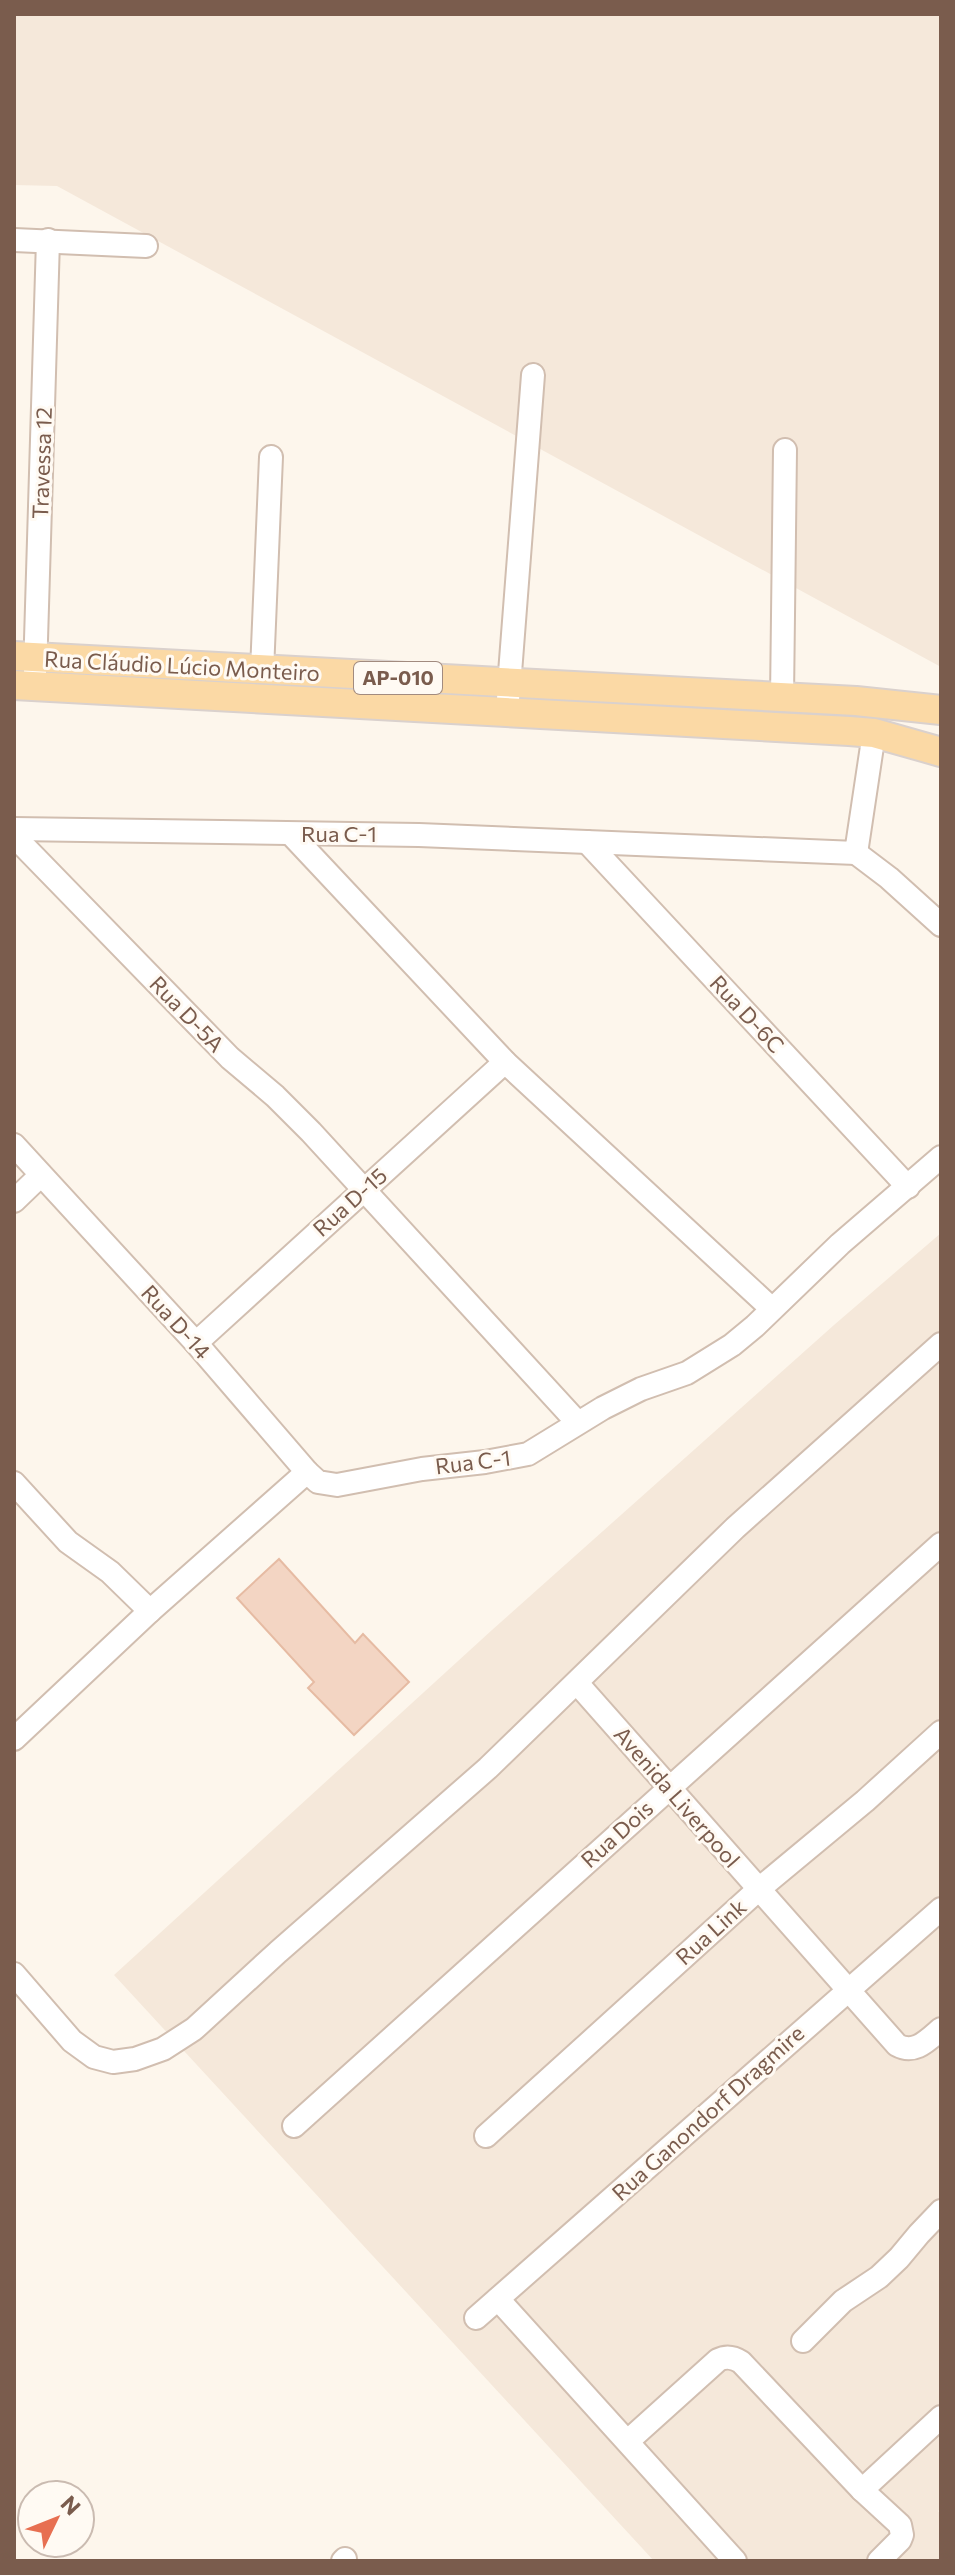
<svg xmlns="http://www.w3.org/2000/svg" width="955" height="2575" font-family="Commissioner,sans-serif">
	<style>
		.residential { fill: #f5e8da }
		.building { fill: #f3d5c3; stroke: #e6bba3; stroke-width: 2 }
		.lines { fill: none; stroke-linecap: round; stroke-linejoin: round }
		.minor-casing { stroke: #d1beb0; stroke-width: 26 }
		.major-casing { stroke: #dad1cd; stroke-width: 32 }
		.minor { stroke: #fff; stroke-width: 22 }
		.major { stroke: #fbd9a5; stroke-width: 28 }
		.labels { text-anchor: middle; stroke-width: 6; stroke-linejoin: round; paint-order: stroke }
		.shield { fill: #fffaf3; stroke: #a28b7f; stroke-width: 2 }
		.shield-label { font-size: 20px; font-weight: bold; fill: #7a5c4d }
		.street-label { font-size: 22px; fill: #7a5c4d; stroke: #fffaf3 }
	</style>
	<rect width="100%" height="100%" fill="#fdf6ec"/>
	<g class="residential">
		<polygon points="14,14 941,14 941,667 57,186 14,185"/>
		<polygon points="941,1233 941,2508 938,2511 941,2514 941,2561 654,2561 114,1975 492,1630 834,1325"/>
	</g>
	<polygon class="building" points="279,1559 355,1643 363,1634 409,1682 354,1735 308,1688 314,1682 237,1598"/>
	<g class="lines">
		<defs>
			<g id="minor">
				<polyline points="14,240 146,246"/>
				<polyline points="262,671 271,457"/>
				<polyline points="35,673 48,240"/>
				<polyline points="782,698 785,450"/>
				<polyline points="507,712 533,375"/>
				<polyline points="14,829 419,835 856,853 874,733"/>
				<polyline points="291,834 505,1062 772,1309"/>
				<polyline points="14,836 230,1058 275,1096 311,1132 577,1422"/>
				<polyline points="587,842 908,1187"/>
				<polyline points="856,853 889,878 941,925"/>
				<polyline points="14,1145 196,1343 307,1472"/>
				<polyline points="14,1201 41,1175"/>
				<polyline points="196,1343 505,1062"/>
				<polyline points="14,1483 68,1542 110,1572 150,1611"/>
				<path d="M577,1683L897,2045C915,2055 928,2040 941,2029"/>
				<polyline points="14,1739 150,1611 307,1472 318,1482 337,1485 422,1469 485,1462 528,1454 603,1408 641,1389 687,1373 732,1345 755,1326 840,1244 941,1157"/>
				<polyline points="14,1974 72,2041 94,2057 113,2062 135,2059 163,2049 194,2029 278,1952 488,1768 735,1528 941,1344"/>
				<polyline points="294,2126 941,1544"/>
				<polyline points="486,2136 759,1889 865,1801 941,1732"/>
				<polyline points="498,2299 735,2561"/>
				<polyline points="476,2318 941,1909"/>
				<polyline points="803,2341 843,2301 879,2277 899,2258 919,2234 941,2211"/>
				<path d="M628,2441L718,2360C726,2356 733,2357 741,2362L862,2490L900,2525L902,2535L900,2540L879,2561"/>
				<polyline points="862,2490 941,2417"/>
				<polyline points="343,2561 345,2559"/>
			</g>
			<g id="major">
				<polyline points="14,656 856,701 941,710"/>
				<polyline points="14,685 849,731 874,733 941,752"/>
			</g>
		</defs>
		<use href="#minor" class="minor-casing"/>
		<use href="#major" class="major-casing"/>
		<use href="#minor" class="minor"/>
		<use href="#major" class="major"/>
	</g>
	<g class="labels">
		<rect class="shield" x="354" y="662" width="88" height="32" rx="6"/>
		<g class="shield-label">
			<text x="398" y="685">AP-010</text>
		</g>
		<g class="street-label">
			<text transform="translate(42 463) rotate(-88)" y="8">Travessa 12</text>
			<text transform="translate(182 666) rotate(3)" y="8">Rua Cláudio Lúcio Monteiro</text>
			<text x="339" y="842">Rua C-1</text>
			<text transform="translate(187 1014) rotate(46)" y="8">Rua D-5A</text>
			<text transform="translate(747 1014) rotate(47)" y="8">Rua D-6C</text>
			<text transform="translate(350 1202) rotate(-42)" y="8">Rua D-15</text>
			<text transform="translate(176 1322) rotate(48)" y="8">Rua D-14</text>
			<text transform="translate(473 1462) rotate(-7)" y="8">Rua C-1</text>
			<text transform="translate(677 1797) rotate(49)" y="8">Avenida Liverpool</text>
			<text transform="translate(617 1834) rotate(-42)" y="8">Rua Dois</text>
			<text transform="translate(711 1932) rotate(-42)" y="8">Rua Link</text>
			<text transform="translate(708 2113) rotate(-42)" y="8">Rua Ganondorf Dragmire</text>
		</g>
	</g>
	<rect width="955" height="2575" fill="none" stroke="#7a5c4d" stroke-width="32"/>
	<g transform="translate(56 2519) rotate(47)"><circle r="38" fill="#fffaf3" stroke="#cabbb1" stroke-width="2"/>
	<path d="M0-6L14 30L0 20L-14 30Z" fill="#e76f51"/>
	<text y="-12" font-size="22" font-weight="bold" text-anchor="middle" fill="#7a5c4d">N</text>
	</g>
</svg>
